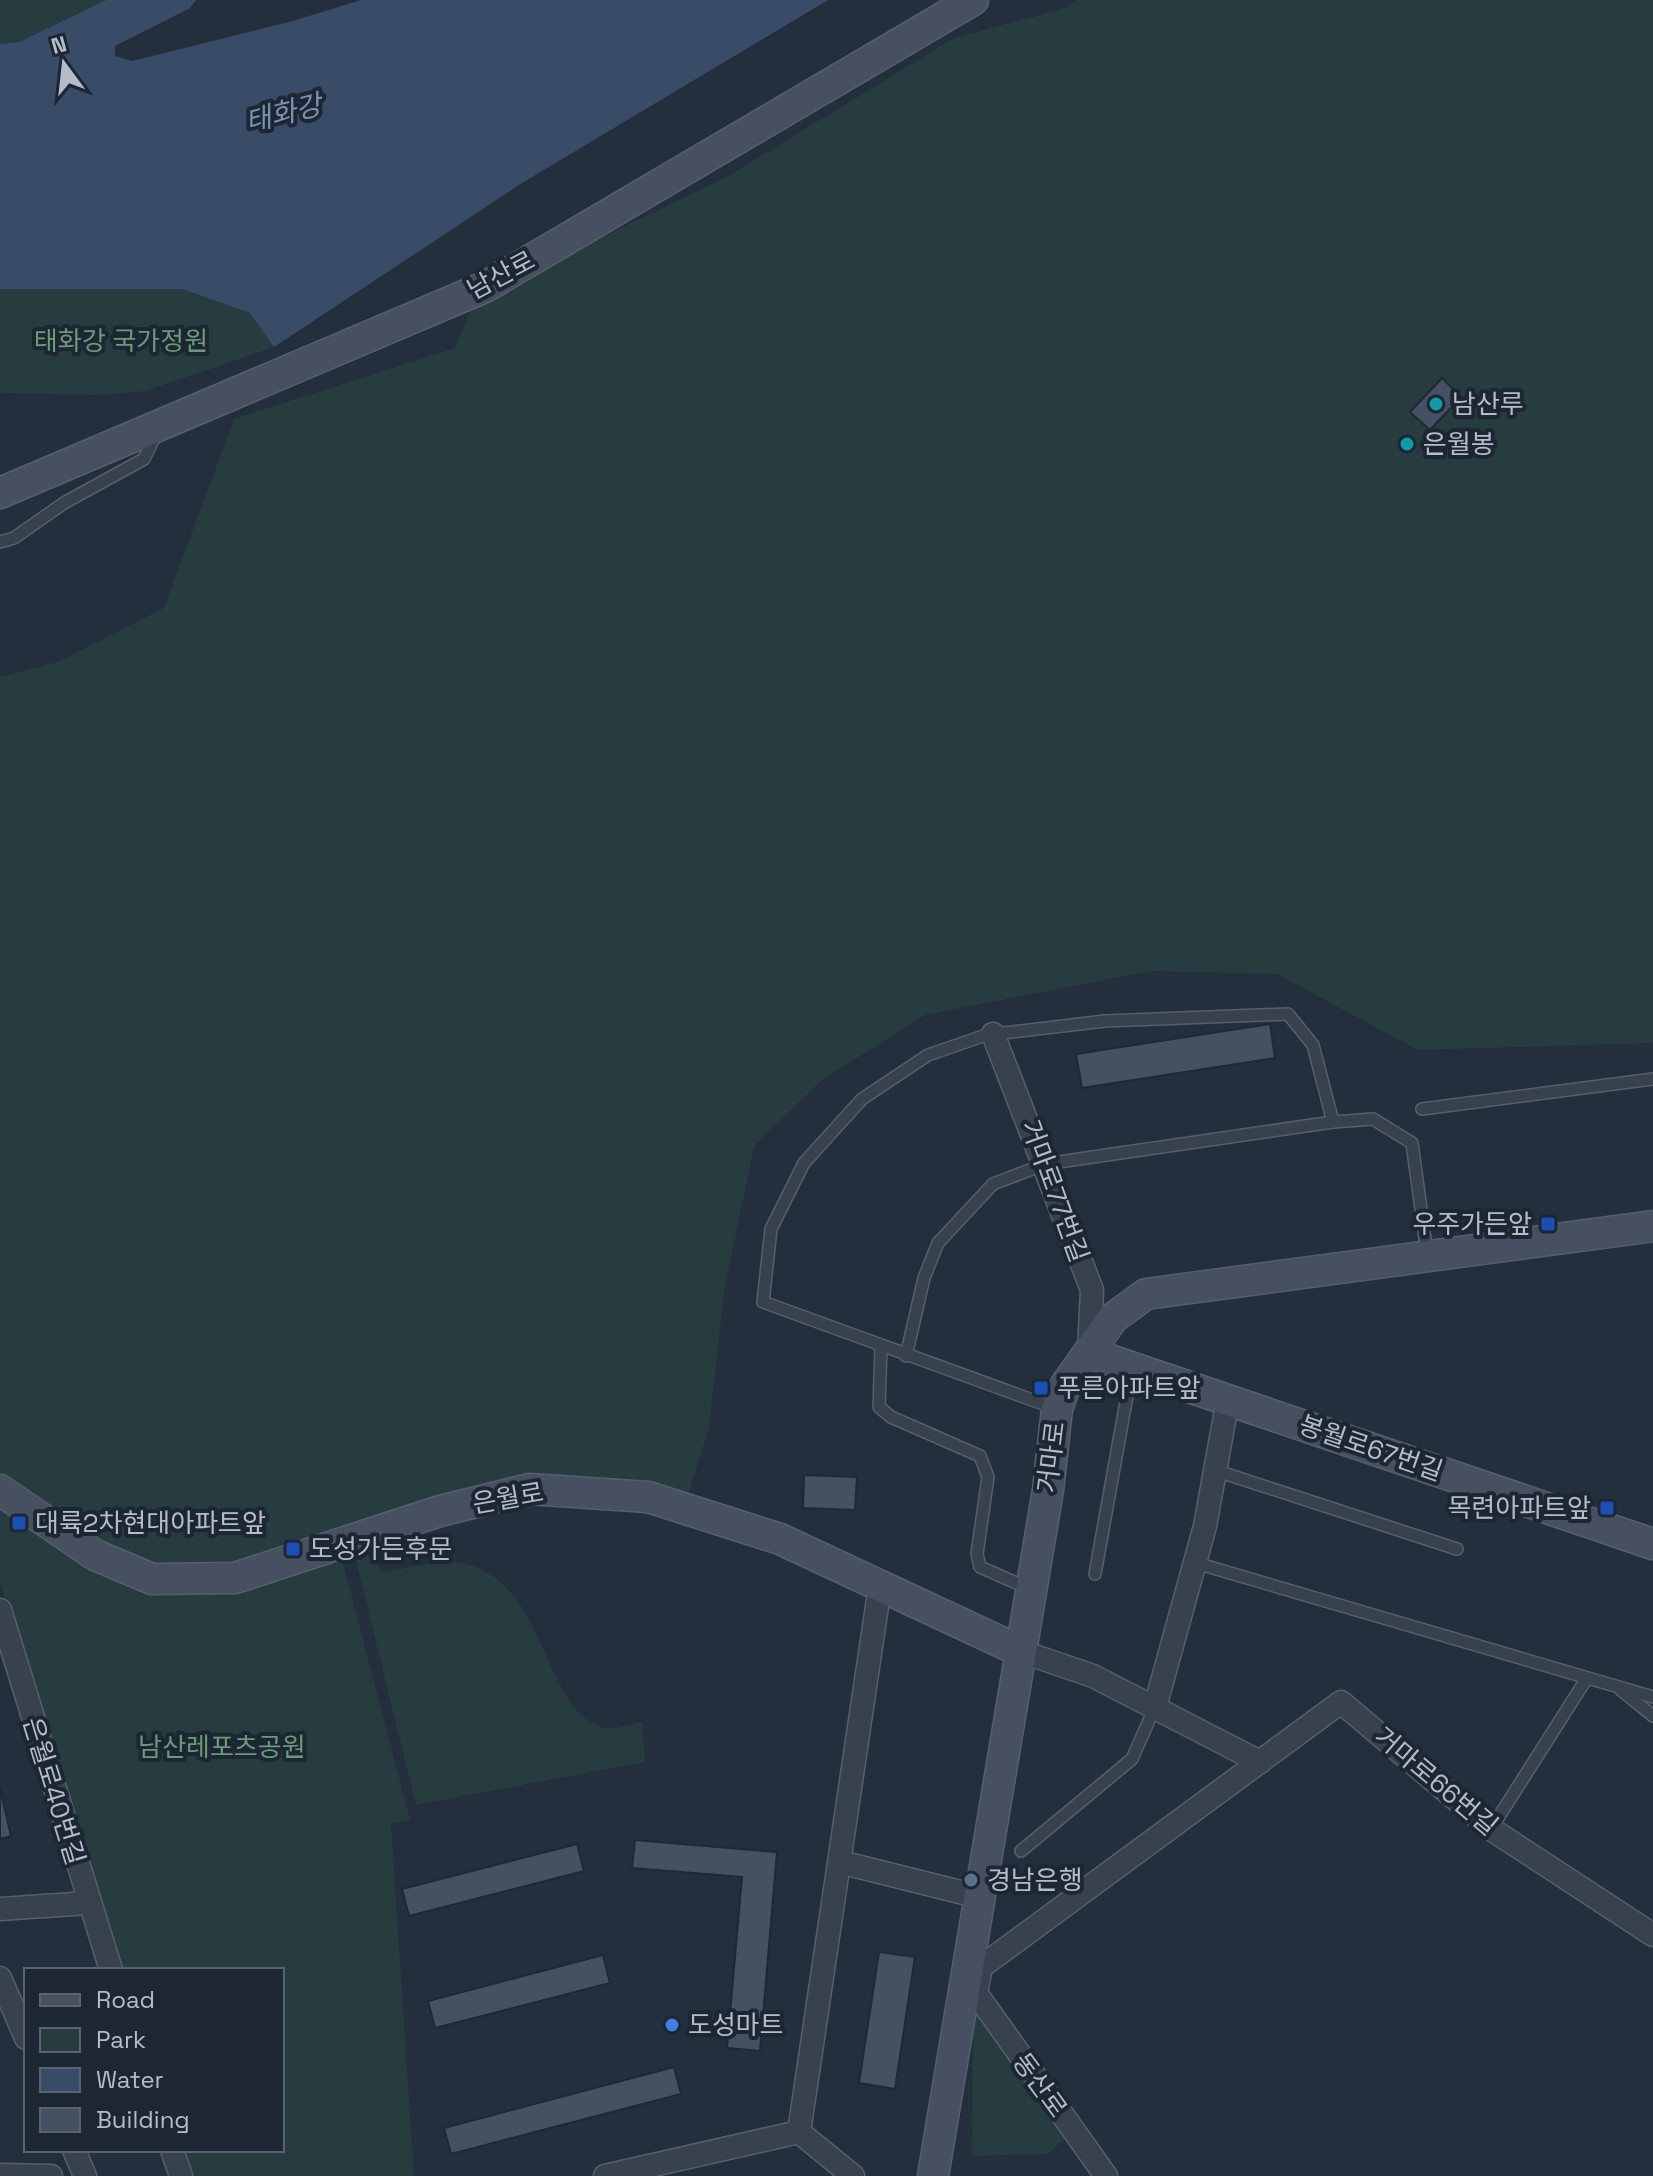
<svg xmlns="http://www.w3.org/2000/svg" width="1653" height="2176" font-family="'Space Grotesk','Noto Sans KR',sans-serif">
	<style>
		.green { fill: #263c3f }
		.water { fill: #394c67 }
		.building { fill: #455162; stroke: #1f2835; stroke-width: 2 }
		.lines { fill: none; stroke-linecap: round; stroke-linejoin: round }
		.lane-casing { stroke: #565f6c; stroke-width: 14 }
		.street-casing { stroke: #565f6c; stroke-width: 25 }
		.secondary-casing { stroke: #565f6c; stroke-width: 33 }
		.lane { stroke: #38414e; stroke-width: 11 }
		.street { stroke: #38414e; stroke-width: 22 }
		.secondary { stroke: #465061; stroke-width: 30 }
		.culture-dot { fill: #0f9aa8; stroke: #1d2633; stroke-width: 3 }
		.transit-dot { fill: #1a4fb4; stroke: #1d2633; stroke-width: 3 }
		.service-dot { fill: #5c6f8a; stroke: #1d2633; stroke-width: 3 }
		.shop-dot { fill: #3f7fe0; stroke: #1d2633; stroke-width: 3 }
		.labels { text-anchor: middle; stroke-width: 8; stroke-linejoin: round; paint-order: stroke }
		.street-label { font-size: 26px; fill: #b4bcc9; stroke: #1d2633 }
		.park-label { font-size: 26px; fill: #6b9a76; stroke: #1d2633 }
		.poi-label { font-size: 26px; fill: #b4bcc9; stroke: #1d2633; text-anchor: start }
		.water-label { font-size: 28px; font-style: italic; fill: #7c92b1; stroke: #1d2633 }
	</style>
	<rect width="100%" height="100%" fill="#242f3e"/>
	<g class="green">
		<polygon points="0,0 106,0 19,42 0,44"/>
		<polygon points="1077,0 1653,0 1653,1043 1418,1050 1277,974 1150,971 925,1015 822,1080 754,1146 724,1292 709,1428 684,1507 525,1477 338,1544 410,1820 391,1824 414,2176 182,2176 174,2150 282,2150 282,1970 119,1970 0,1582 0,677 58,662 164,608 234,419 455,348 476,298 725,178 954,38 1066,8"/>
		<polygon points="0,289 182,289 250,313 274,347 145,391 102,395 0,393"/>
		<path d="M351,1540L384,1572C405,1569 430,1561 451,1562C549,1568 539,1714 606,1728C616,1730 632,1723 642,1722L645,1762L416,1805Z"/>
		<polygon points="973,2002 1066,2138 1047,2154 972,2156"/>
	</g>
	<polygon class="water" points="106,0 196,0 190,8 115,46 115,56 132,61 293,21 361,0 828,0 522,183 274,347 250,313 182,289 0,289 0,44 19,42"/>
	<g class="building">
		<polygon points="1442,378 1461,397 1430,430 1410,412"/>
		<polygon points="1270,1024 1275,1058 1082,1088 1076,1054"/>
		<polygon points="804,1475 857,1477 855,1510 803,1508"/>
		<polygon points="0,1788 11,1836 0,1839"/>
		<polygon points="635,1840 777,1852 760,2051 727,2048 742,1877 632,1868"/>
		<polygon points="577,1844 584,1871 409,1916 402,1889"/>
		<polygon points="879,1952 915,1957 895,2089 859,2083"/>
		<polygon points="603,1955 610,1983 435,2028 428,2001"/>
		<polygon points="674,2067 681,2094 451,2154 444,2128"/>
	</g>
	<g class="lines">
		<defs>
			<g id="lane">
				<polyline points="0,542 14,538 64,503 144,459 158,430"/>
				<polyline points="1422,1109 1653,1079"/>
				<polyline points="881,1347 879,1407 891,1417 980,1456 988,1477 977,1554 980,1567 1030,1589"/>
				<polyline points="906,1356 924,1278 938,1243 993,1184 1045,1164 1333,1122"/>
				<polyline points="1057,1409 763,1302 771,1229 804,1163 862,1099 928,1055 986,1035 1105,1021 1288,1014 1313,1045 1333,1122 1373,1119 1412,1143 1427,1253"/>
				<polyline points="1214,1470 1457,1549"/>
				<polyline points="1196,1563 1653,1697"/>
				<polyline points="1095,1574 1132,1368"/>
				<polyline points="1621,1690 1653,1716"/>
				<polyline points="1491,1829 1587,1678"/>
				<polyline points="1021,1851 1132,1759 1155,1707"/>
			</g>
			<g id="street">
				<polyline points="993,1034 1092,1290 1089,1351"/>
				<polyline points="0,1610 111,1970"/>
				<polyline points="1020,1651 1093,1676 1260,1762"/>
				<polyline points="1155,1707 1205,1526 1228,1399"/>
				<polyline points="840,1862 980,1897"/>
				<polyline points="0,1909 88,1903"/>
				<polyline points="0,1978 26,2038"/>
				<polyline points="799,2132 880,1586"/>
				<polyline points="74,2150 85,2176"/>
				<polyline points="172,2150 181,2176"/>
				<polyline points="3,2175 51,2176"/>
				<polyline points="605,2176 799,2132 853,2176"/>
				<polyline points="1106,2176 976,1993 981,1967 1341,1702 1491,1829 1653,1935"/>
			</g>
			<g id="secondary">
				<polyline points="0,493 485,287 973,0"/>
				<polyline points="1089,1353 1653,1544"/>
				<polyline points="0,1490 95,1555 152,1579 235,1578 440,1511 529,1489 648,1497 780,1539 1020,1651"/>
				<polyline points="933,2176 1048,1490 1057,1409 1065,1386 1113,1318 1146,1294 1653,1226"/>
			</g>
		</defs>
		<use href="#lane" class="lane-casing"/>
		<use href="#street" class="street-casing"/>
		<use href="#secondary" class="secondary-casing"/>
		<use href="#lane" class="lane"/>
		<use href="#street" class="street"/>
		<use href="#secondary" class="secondary"/>
	</g>
	<g class="culture-dot">
		<circle cx="1436" cy="404" r="8"/>
		<circle cx="1407" cy="444" r="8"/>
	</g>
	<g class="transit-dot">
		<rect x="1540" y="1216" width="16" height="16" rx="4"/>
		<rect x="1033" y="1380" width="16" height="16" rx="4"/>
		<rect x="1599" y="1500" width="16" height="16" rx="4"/>
		<rect x="11" y="1515" width="16" height="16" rx="4"/>
		<rect x="285" y="1541" width="16" height="16" rx="4"/>
	</g>
	<circle class="service-dot" cx="971" cy="1880" r="8"/>
	<circle class="shop-dot" cx="672" cy="2025" r="8"/>
	<g class="labels">
		<g class="street-label">
			<text transform="translate(501 275) rotate(-28)" y="9">남산로</text>
			<text transform="translate(1055 1191) rotate(70)" y="9">거마로77번길</text>
			<text transform="translate(1371 1448) rotate(19)" y="9">봉월로67번길</text>
			<text transform="translate(1051 1457) rotate(-83)" y="9">거마로</text>
			<text transform="translate(508 1498) rotate(-10)" y="9">은월로</text>
			<text transform="translate(1436 1781) rotate(40)" y="9">거마로66번길</text>
			<text transform="translate(54 1791) rotate(73)" y="9">은월로40번길</text>
			<text transform="translate(1040 2085) rotate(54)" y="9">동산로</text>
		</g>
		<g class="park-label">
			<text x="121" y="350">태화강 국가정원</text>
			<text x="222" y="1756">남산레포츠공원</text>
		</g>
		<g class="poi-label">
			<text x="1452" y="413">남산루</text>
			<text x="1423" y="453">은월봉</text>
			<text x="1532" y="1233" text-anchor="end">우주가든앞</text>
			<text x="1057" y="1397">푸른아파트앞</text>
			<text x="1591" y="1517" text-anchor="end">목련아파트앞</text>
			<text x="35" y="1532">대륙2차현대아파트앞</text>
			<text x="309" y="1558">도성가든후문</text>
			<text x="987" y="1889">경남은행</text>
			<text x="688" y="2034">도성마트</text>
		</g>
		<g class="water-label">
			<text transform="translate(283 113) rotate(-14)" y="10">태화강</text>
		</g>
	</g>
	<rect x="24" y="1968" width="260" height="184" fill="#1d2633" stroke="#59626f" stroke-width="2"/>
	<rect x="40" y="1994" width="40" height="12" fill="#465061" stroke="#59626f" stroke-width="2"/>
	<text x="96" y="2008" font-size="24" fill="#b4bcc9">Road</text>
	<rect x="40" y="2028" width="40" height="24" fill="#263c3f" stroke="#59626f" stroke-width="2"/>
	<text x="96" y="2048" font-size="24" fill="#b4bcc9">Park</text>
	<rect x="40" y="2068" width="40" height="24" fill="#394c67" stroke="#59626f" stroke-width="2"/>
	<text x="96" y="2088" font-size="24" fill="#b4bcc9">Water</text>
	<rect x="40" y="2108" width="40" height="24" fill="#455162" stroke="#59626f" stroke-width="2"/>
	<text x="96" y="2128" font-size="24" fill="#b4bcc9">Building</text>
	<g transform="translate(64 64) rotate(345)" stroke="#1d2633" stroke-width="6" paint-order="stroke">
	<path d="M0-6L14 30L0 20L-14 30Z" fill="#b4bcc9"/>
	<text y="-12" font-size="22" font-weight="bold" text-anchor="middle" fill="#b4bcc9">N</text>
	</g>
</svg>
